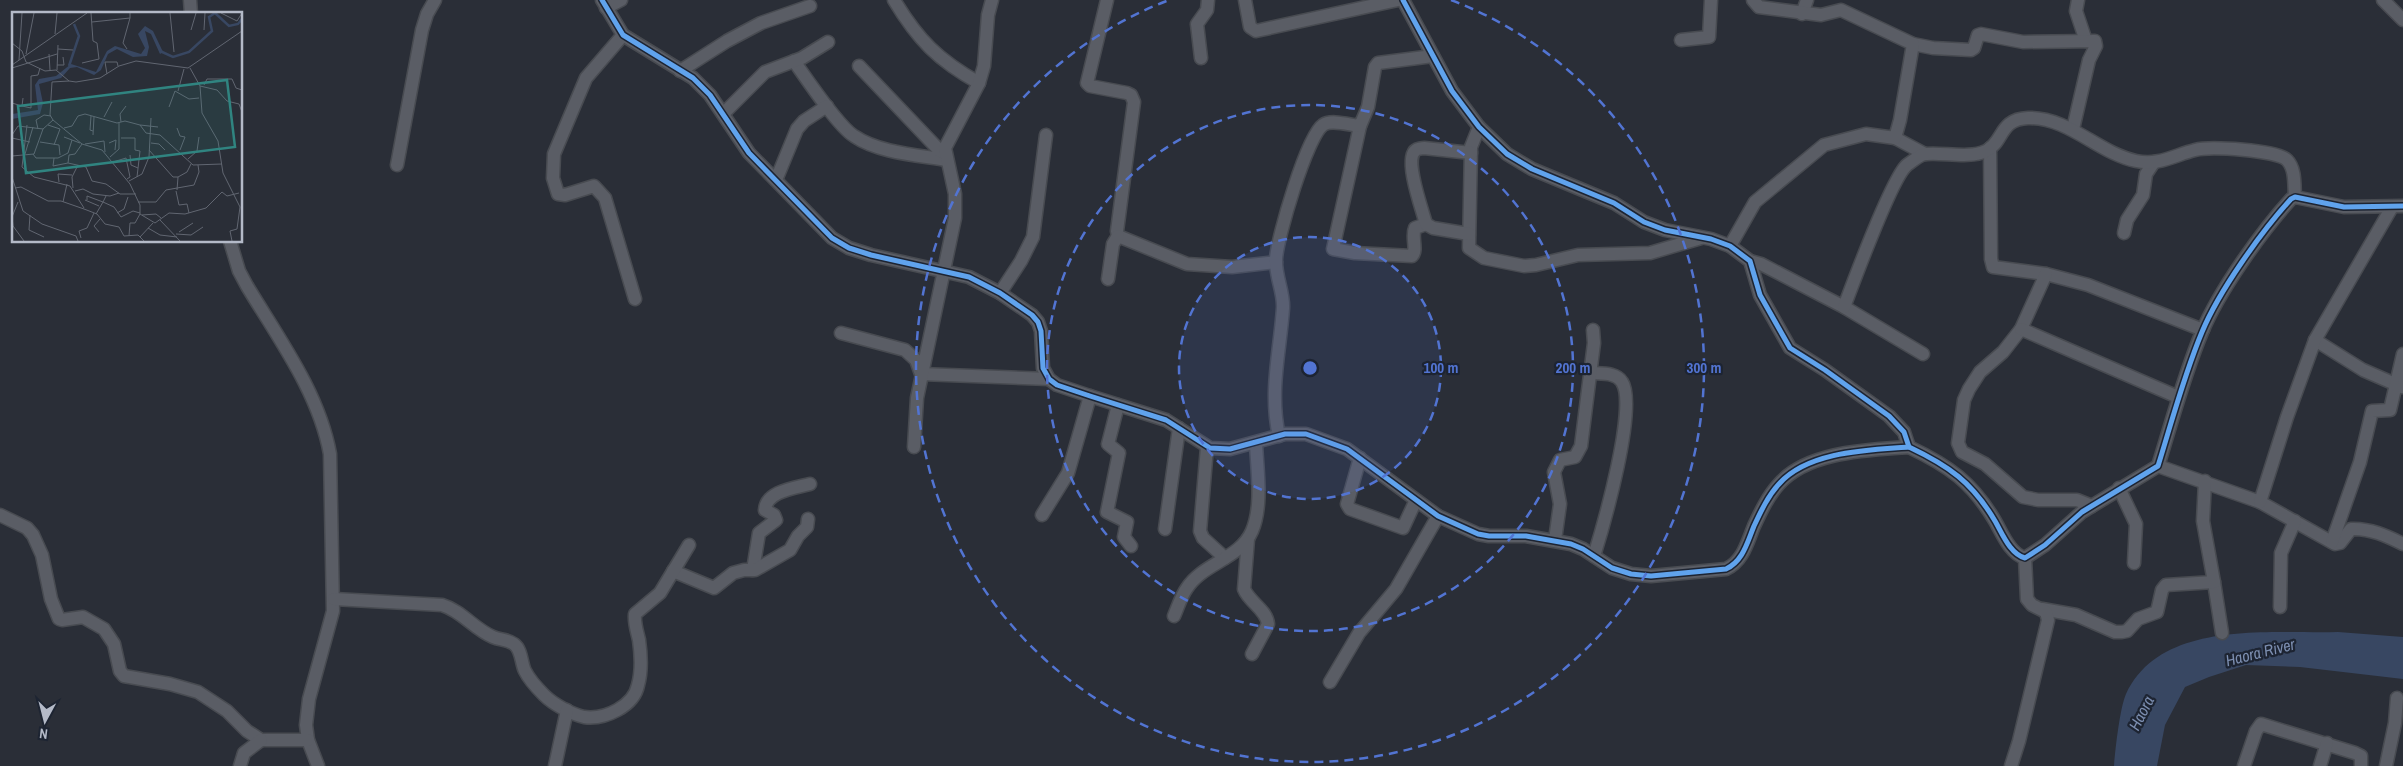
<svg xmlns="http://www.w3.org/2000/svg" width="2403" height="766" font-family="'Archivo Narrow',sans-serif">
	<style>
		.water { fill: #384762 }
		.lines { fill: none; stroke-linecap: round; stroke-linejoin: round }
		.minor-casing { stroke: #484b51; stroke-width: 15 }
		.minor { stroke: #5a5d65; stroke-width: 12 }
		.cycleway-casing { stroke: #1d2432; stroke-width: 8 }
		.cycleway { stroke: #60a3ed; stroke-width: 5 }
		.ring { fill: none; stroke: #5274d2; stroke-width: 2.5; stroke-dasharray: 9 6 }
		.labels { text-anchor: middle; stroke-width: 4.5; stroke-linejoin: round; paint-order: stroke }
		.water-label { font-size: 16px; font-style: italic; fill: #7c8eb0; stroke: #1d2432 }
		.inset-river { fill: none; stroke: #384762; stroke-width: 2.5 }
		.inset-road { fill: none; stroke: #616671; stroke-width: 1 }
		.view { fill: #308480; fill-opacity: 0.15; stroke: #308480; stroke-width: 2.5 }
		.inset-edge { fill: none; stroke: #b4bac8; stroke-width: 2.5 }
		.centre { fill: #5274d2; stroke: #1d2432; stroke-width: 2.5 }
		.ring-label { font-size: 15px; text-anchor: middle; font-weight: bold; fill: #5274d2; stroke: #1d2432; stroke-width: 4.5; stroke-linejoin: round; paint-order: stroke }
	</style>
	<rect width="100%" height="100%" fill="#2a2e37"/>
	<path class="water" d="M2338,632L2403,637V679L2300,667L2246,665L2209,677L2185,687L2165,725L2157,766H2114C2115,751 2120,707 2126,694C2161,619 2270,634 2338,632Z"/>
	<g class="lines">
		<defs>
			<g id="minor">
				<polyline points="190,0 191,14"/>
				<path d="M602,0L623,35L693,78L710,95L749,153L832,238L849,248L871,255L969,277L1000,293L1032,315L1038,322L1041,331L1043,368L1049,379L1057,385L1090,396L1166,420L1210,448L1230,449L1285,434H1306L1347,449L1438,516L1478,534L1489,536H1526L1571,544L1583,549L1612,568L1631,574L1651,576L1726,569C1743,561 1747,543 1754,526C1761,511 1768,496 1779,484C1808,451 1869,450 1909,447"/>
				<path d="M894,0C918,40 938,60 979,83"/>
				<polyline points="1107,0 1087,83 1090,86 1127,93 1131,95 1134,102 1117,231 1118,236 1187,264 1232,267 1276,262"/>
				<polyline points="1245,0 1250,27 1256,31 1398,0"/>
				<path d="M1403,0L1452,91L1479,127L1507,154L1532,169L1614,203L1644,222L1665,230L1711,239L1730,246L1750,261L1760,295L1790,348L1825,370L1889,416L1904,432L1909,447C1949,466 1972,482 1995,521C2002,533 2010,554 2025,558L2045,545L2082,512L2158,466C2172,421 2184,375 2202,332C2219,291 2261,232 2291,199L2295,197L2344,207L2403,206"/>
				<polyline points="2078,0 2076,11 2086,41"/>
				<polyline points="2383,0 2403,20"/>
				<polyline points="606,8 621,0"/>
				<polyline points="1802,14 1807,0"/>
				<polyline points="623,35 586,78 554,154 553,178 558,194 565,195 594,186 605,198 635,299"/>
				<polyline points="1681,40 1709,37 1711,0"/>
				<polyline points="1913,44 1933,48 1971,50 1974,48 1978,35 1981,34 2023,42 2095,41 2096,46 2089,60 2073,129"/>
				<polyline points="1201,58 1197,24 1207,10 1208,0"/>
				<path d="M794,61C806,78 838,126 854,136C879,153 917,155 947,160"/>
				<polyline points="859,66 940,151 945,153"/>
				<polyline points="680,71 727,41 761,23 810,6"/>
				<polyline points="723,114 765,72 802,58 828,42"/>
				<path d="M1360,126L1333,249L1355,253L1412,256C1418,250 1411,237 1415,228L1426,224"/>
				<polyline points="1479,127 1471,147 1469,248 1484,258 1524,266 1536,265 1578,255 1650,253 1701,238"/>
				<polyline points="1895,138 1925,154"/>
				<polyline points="1990,148 1991,259 1993,267 2046,274 2088,285 2203,330"/>
				<polyline points="397,165 422,30 427,14 435,0"/>
				<polyline points="776,180 797,129 804,121 827,106"/>
				<polyline points="2124,233 2127,220 2143,195 2146,174 2154,162"/>
				<path d="M1469,234L1433,228L1426,224C1423,212 1403,158 1416,150C1416,149 1423,148 1424,148L1471,153"/>
				<path d="M230,241L239,271L247,286C279,339 319,393 330,454L333,611L309,699L306,725L308,740L318,766"/>
				<polyline points="1730,246 1755,202 1824,145 1866,134 1895,138 1900,120 1913,44 1841,10 1821,15 1759,7 1753,0"/>
				<polyline points="1750,261 1761,264 1844,307 1923,354"/>
				<polyline points="2046,274 2021,329 2003,352 1980,372 1969,389 1964,400 1958,443 1962,452 1985,464 2023,497 2038,500 2077,500 2092,506"/>
				<polyline points="1108,279 1113,244 1118,236"/>
				<polyline points="1000,293 1021,261 1033,237 1046,135"/>
				<path d="M1844,307C1853,283 1893,176 1907,165C1911,162 1921,154 1926,154C1943,152 1969,159 1986,151C2004,142 1999,119 2028,118C2069,117 2098,153 2136,161C2158,166 2175,155 2195,150C2210,146 2277,150 2287,160C2296,169 2294,186 2295,197"/>
				<polyline points="2021,329 2178,397"/>
				<polyline points="841,333 905,350 916,360 921,374 1049,379"/>
				<polyline points="2315,340 2363,370 2402,387"/>
				<path d="M1590,373C1601,374 1616,372 1622,382C1638,406 1603,527 1594,556"/>
				<polyline points="1118,405 1108,444 1119,453 1107,512 1127,522 1124,537 1131,546"/>
				<path d="M1279,436C1269,391 1280,352 1283,308C1284,292 1275,276 1276,259C1277,238 1307,136 1323,125C1331,119 1350,125 1360,126L1368,107L1375,67L1378,63L1433,56"/>
				<polyline points="914,447 917,398 955,218 955,194 945,148 979,83 984,66 988,15 992,0"/>
				<polyline points="1207,447 1200,531 1203,538 1225,558"/>
				<polyline points="1360,458 1347,504 1350,509 1403,528 1416,500"/>
				<path d="M2158,466L2260,502L2335,544L2340,543L2351,529C2370,528 2387,536 2403,544"/>
				<polyline points="2119,488 2136,524 2134,563"/>
				<polyline points="2260,502 2287,417 2315,340 2392,207"/>
				<polyline points="0,515 27,528 33,535 42,555 51,599 59,619 62,620 83,617 104,629 114,644 120,671 124,676 170,684 198,692 227,711 247,731 261,740 308,740"/>
				<polyline points="1042,515 1068,473 1090,396"/>
				<polyline points="1165,529 1179,428"/>
				<path d="M1248,539L1244,589C1249,602 1267,610 1268,624L1252,654"/>
				<polyline points="1555,540 1560,504 1554,472 1560,460 1575,457 1581,446 1594,343 1593,330"/>
				<polyline points="2332,542 2360,462 2372,411 2390,410 2403,354"/>
				<path d="M753,570L759,533L776,520L774,515L765,510C766,491 795,488 810,484"/>
				<polyline points="673,571 714,588 733,573 744,570 755,570 790,550 798,536 807,527 808,519"/>
				<polyline points="2214,582 2222,633"/>
				<path d="M334,599L442,605C462,611 474,629 493,637C500,640 507,639 514,644C522,650 521,663 525,671C530,681 537,688 544,695C553,704 571,714 584,717C605,720 634,706 638,685C642,671 641,654 639,640C637,631 634,623 635,614L660,593L689,545"/>
				<polyline points="2280,607 2281,553 2295,521"/>
				<polyline points="2042,609 2076,615 2115,632 2122,632 2127,631 2138,619 2157,612 2162,590 2166,585 2214,582 2203,521 2205,481"/>
				<path d="M1174,616C1178,607 1181,596 1187,588C1203,563 1240,559 1252,531C1263,505 1257,470 1256,443"/>
				<polyline points="1330,682 1359,633 1396,589 1438,516"/>
				<polyline points="240,766 244,753 261,740"/>
				<polyline points="555,766 567,710"/>
				<polyline points="2011,766 2019,741 2048,620 2046,612 2032,605 2027,599 2025,558"/>
				<polyline points="2244,766 2256,731 2261,724 2355,753 2361,756 2361,766"/>
				<polyline points="2320,766 2327,743"/>
				<polyline points="2386,766 2395,723 2397,698"/>
			</g>
		</defs>
		<use href="#minor" class="minor-casing"/>
		<use href="#minor" class="minor"/>
		<defs>
			<g id="cycleway">
				<path d="M602,0L623,35L693,78L710,95L749,153L832,238L849,248L871,255L969,277L1000,293L1032,315L1038,322L1041,331L1043,368L1049,379L1057,385L1090,396L1166,420L1210,448L1230,449L1285,434H1306L1347,449L1438,516L1478,534L1489,536H1526L1571,544L1583,549L1612,568L1631,574L1651,576L1726,569C1743,561 1747,543 1754,526C1761,511 1768,496 1779,484C1808,451 1869,450 1909,447"/>
				<path d="M1403,0L1452,91L1479,127L1507,154L1532,169L1614,203L1644,222L1665,230L1711,239L1730,246L1750,261L1760,295L1790,348L1825,370L1889,416L1904,432L1909,447C1949,466 1972,482 1995,521C2002,533 2010,554 2025,558L2045,545L2082,512L2158,466C2172,421 2184,375 2202,332C2219,291 2261,232 2291,199L2295,197L2344,207L2403,206"/>
			</g>
		</defs>
		<use href="#cycleway" class="cycleway-casing"/>
		<use href="#cycleway" class="cycleway"/>
	</g>
	<circle cx="1310" cy="368" r="131" fill="#5274d2" fill-opacity=".12"/>
	<g class="ring">
		<circle cx="1310" cy="368" r="131"/>
		<circle cx="1310" cy="368" r="263"/>
		<path d="M1451 0A394 394 0 1 1 1169 0"/>
	</g>
	<g class="labels">
		<g class="water-label">
			<text transform="translate(2260 652) rotate(-14)" y="6">Haora River</text>
			<text transform="translate(2141 713) rotate(-63)" y="6">Haora</text>
		</g>
	</g>
	<g transform="translate(12 12)">
		<rect width="230" height="230" fill="#2a2e37"/>
		<path d="M133,14L141,19L151,40L148,42L139,22L133,19L137,35L135,44L121,45L105,37L96,42L89,58L82,63L65,55L58,56L49,66L27,72L31,91L28,102L0,107V102L26,98L23,73L27,67L44,64L59,52L84,60L95,39L103,34L129,42L133,36L126,22Z" fill="#384762"/>
		<path class="inset-river" d="M203,1L217,14L226,12L230,7M148,39L161,45L177,40L200,19L197,5L203,1M57,54L67,24L62,12"/>
		<path class="inset-road" d="M158,1L162,40M209,1L225,9L230,1M80,10L118,6V1M179,18L184,1M192,18L193,1M43,22L45,1M0,31L10,39L14,50L33,59L44,58L57,69L64,70L88,66L107,54L124,49L176,56L230,19M46,37L61,38M115,37L111,31L118,6M14,42L22,1M37,42L38,58M7,48L10,1M70,51L87,47L85,31L81,29L79,1M0,53L75,1M45,53H52L51,45M0,56L45,42M178,56L188,74L190,101L206,129L211,161L228,195L225,217L218,219L220,229M45,58L46,33M95,62L93,50H105L106,54M192,73L195,67H220L224,76L230,78M188,74L205,78L215,89L227,92L230,100M166,79L172,57M0,91L10,94L11,86M10,94L19,96V64L26,63L28,56M157,95L163,79L177,87L187,86M79,104L78,118L81,119M92,105L100,90M41,108L38,103L40,70L57,69M109,110L108,102L114,94M15,113L10,155L22,165L58,174L72,196M36,113L48,117L42,133M128,113L146,115M52,116L60,114L66,104L73,102L105,111L113,109L128,113L134,121L148,123L181,153L210,152M165,116L168,124L173,125L168,138M26,117L24,108L32,103L39,104M0,123L6,114L31,117M81,123L82,105M52,125L68,131M0,126L18,130M109,126H123V138L128,139L125,165M28,130L47,133L48,143M97,131L104,128L103,138M139,131L147,132L153,138M70,132L63,142L57,143L56,151L74,155L80,169L94,172L108,182H124M73,132L92,129L93,140M137,138L161,165H166M13,142L21,115M21,142L24,146H46L56,141L60,128M118,143L119,153L126,156M0,144L22,142L31,117L41,108L70,132L90,138L118,172L128,193V202L123,211H118L117,224M98,145L107,137V111M42,146L41,154L56,151M176,147L185,139L187,125M101,150L114,146L118,165L115,167M0,165L11,199L30,212L64,224L66,229M117,169L130,162L137,145L139,106M47,170L46,162L60,163M3,176L9,175L36,189H49L72,197L85,202L93,212L107,215L112,224L126,223L132,229M61,176L60,165L66,153M165,178L166,165L175,160L179,152M63,179L71,177L81,182L98,184L107,181M164,179L167,193L175,192L177,201M73,188L87,194M75,188V184L91,190L94,184M51,190L55,172M126,190H144L154,178L182,173L187,160L186,153M105,201L112,197L116,185M84,202L91,190L102,195L109,205L121,199L128,201M128,202L143,211L157,201L173,202L194,196L210,180L215,184L227,181M18,203L17,218L32,225M130,203L144,202L149,206M0,205L1,214L12,229M0,205L6,190M148,208L168,229M136,216L148,223L165,225M87,220L82,214L88,207M167,220L181,211M164,222L179,223L191,215M128,225L141,211M69,226L67,219L75,216L82,201"/>
		<path class="view" d="M215,68L223,135L14,161L6,94Z"/>
		<rect width="230" height="230" class="inset-edge"/>
	</g>
	<circle cx="1310" cy="368" r="8" class="centre"/>
	<g class="ring-label">
		<text x="1441" y="373">100 m</text>
		<text x="1573" y="373">200 m</text>
		<text x="1704" y="373">300 m</text>
	</g>
	<g transform="translate(45 721) rotate(187)" stroke="#1d2432" stroke-width="4" paint-order="stroke">
	<path d="M0-4L9 19L0 12L-9 19Z" fill="#b4bac8"/>
	<text y="-8" font-size="14" font-weight="bold" text-anchor="middle" fill="#b4bac8">N</text>
	</g>
</svg>
